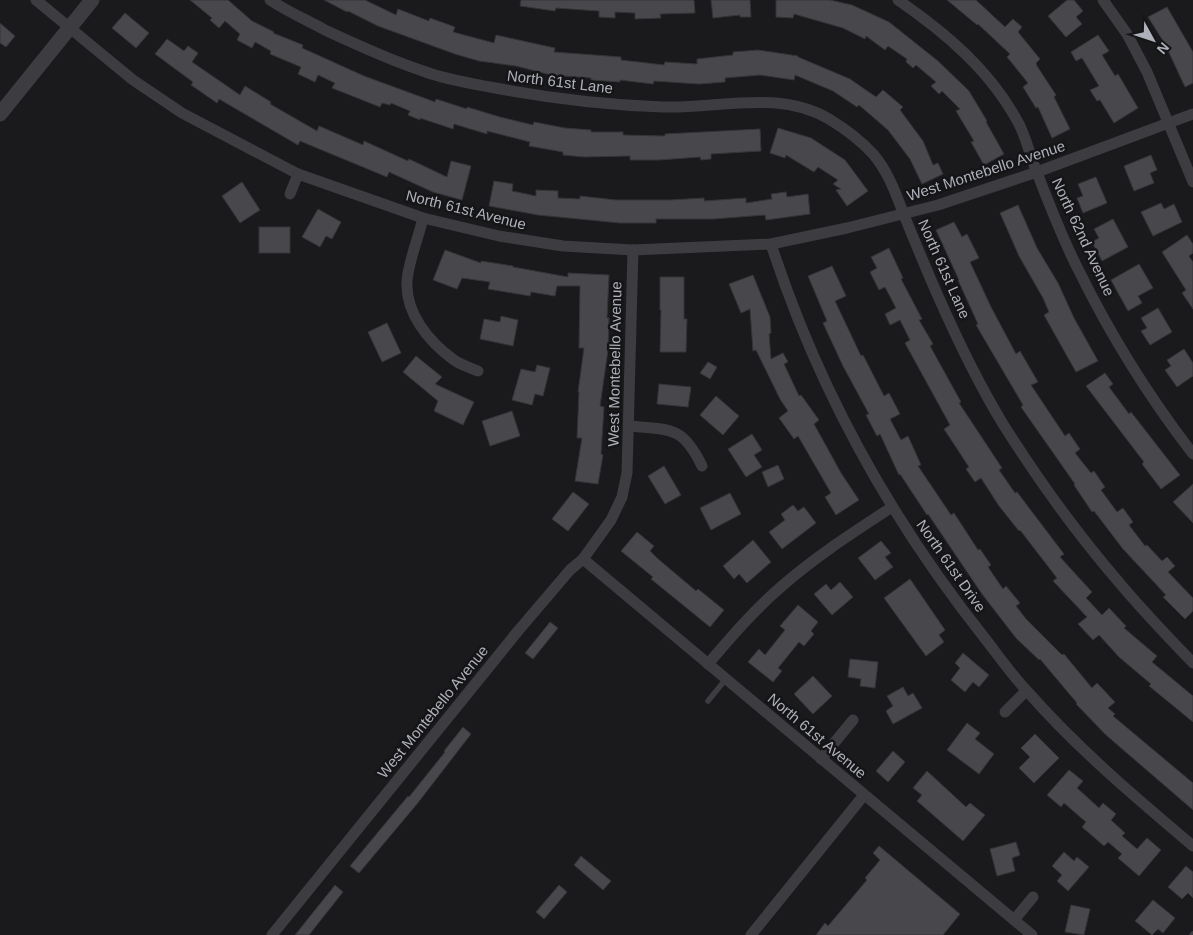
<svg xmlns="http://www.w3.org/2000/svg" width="1193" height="935" font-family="Helvetica,sans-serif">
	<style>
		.building { fill: #48474c; stroke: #353438 }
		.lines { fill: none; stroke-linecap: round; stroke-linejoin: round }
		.service { stroke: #3c3c41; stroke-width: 5.5 }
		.minor { stroke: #3c3c41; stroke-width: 11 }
		.tertiary { stroke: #3c3c41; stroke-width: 15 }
		.labels { text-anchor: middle; stroke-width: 5; stroke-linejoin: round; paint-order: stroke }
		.street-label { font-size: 15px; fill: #aeb1ba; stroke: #151517 }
	</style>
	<rect width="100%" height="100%" fill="#1a1a1c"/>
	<g class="building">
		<polygon points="190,0 228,0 252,21 274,32 273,33 303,45 302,48 364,76 435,102 436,99 467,109 467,107 500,117 533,125 534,122 565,128 591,130 591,132 623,132 623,135 665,136 665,134 760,129 761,151 711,154 711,159 701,160 700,157 659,160 630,160 630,156 585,157 563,155 563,152 529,146 530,142 487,131 487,134 454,124 453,129 420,118 420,120 408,115 410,111 391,103 390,105 382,103 380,107 332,88 335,83 318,75 315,82 298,74 301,67 270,54 271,51 255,42 252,48 237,40 240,34 225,21 219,28 210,20 212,18"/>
		<polygon points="324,0 365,0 396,15 398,9 429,21 430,18 455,27 453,32 494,43 496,35 555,48 554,52 621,57 621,60 664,65 665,62 697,64 697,59 733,55 733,52 758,50 798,56 798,57 850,79 876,97 883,90 903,107 900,110 923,141 933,165 938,163 943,174 922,184 910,159 888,130 859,105 857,107 833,91 795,75 794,80 760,75 725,78 725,82 699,84 654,81 653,84 620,80 620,82 591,80 591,78 551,75 516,66 479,61 455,54 378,26 348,11 347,12"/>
		<polygon points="521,0 694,0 695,13 660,14 661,18 635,19 635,13 615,12 615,18 599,17 599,11 556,8 555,11 520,6"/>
		<polygon points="711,0 750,0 751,17 740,17 740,15 713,18"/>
		<polygon points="776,0 830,0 852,5 889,22 938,61 969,91 987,121 986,122 1004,154 984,165 971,142 974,141 956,111 960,109 942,91 939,94 931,86 936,82 916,65 913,68 906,62 907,59 888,46 885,50 866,36 865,39 843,28 794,14 793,18 776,17"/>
		<polygon points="947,0 976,0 1005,27 1013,19 1022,27 1018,32 1040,59 1036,63 1037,66 1056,95 1054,97 1070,129 1052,138 1038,107 1036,108 1023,87 1028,83 1007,57 1010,54 978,24 977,25"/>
		<polygon points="1067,0 1074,0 1083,11 1076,17 1082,24 1066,37 1048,16"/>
		<polygon points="1167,7 1193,52 1193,83 1185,87 1165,44 1148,17"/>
		<polygon points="125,13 149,33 136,48 112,28"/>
		<polygon points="0,23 15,36 6,47 0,43"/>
		<polygon points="1098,35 1109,51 1102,55 1115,76 1118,74 1138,108 1114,123 1100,100 1097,101 1090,90 1099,86 1082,58 1076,61 1071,52"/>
		<polygon points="167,39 184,51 188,46 198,53 192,62 240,95 245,86 271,102 270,104 317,131 319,126 363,145 364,141 408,161 409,159 447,177 451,161 471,166 462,200 433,192 389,172 387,177 300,141 298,145 219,99 217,103 191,85 193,82 155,54"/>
		<polygon points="778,128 811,138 845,160 868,191 847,206 836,190 841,189 833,184 838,180 818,167 814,172 786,155 785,158 770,153"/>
		<polygon points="1151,155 1157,170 1150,173 1154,183 1134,191 1124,166"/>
		<polygon points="1096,177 1107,203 1083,213 1077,198 1083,196 1078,184"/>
		<polygon points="494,181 513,184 512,191 536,196 536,190 558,191 558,198 580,199 580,196 616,200 670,200 704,198 704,201 746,198 746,203 772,199 771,194 786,192 787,197 808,194 810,214 766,220 765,215 714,219 656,219 656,223 620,223 538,215 489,206"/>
		<polygon points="242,182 260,210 240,223 222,196"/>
		<polygon points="1161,203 1164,209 1174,204 1182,222 1153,236 1141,212"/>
		<polygon points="1018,205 1037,248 1058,283 1074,318 1098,361 1076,372 1044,315 1049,312 1043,298 1019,256 1000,213"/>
		<polygon points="318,209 341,222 332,239 326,236 320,247 302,237"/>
		<polygon points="1113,219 1128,247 1102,261 1092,242 1099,238 1094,229"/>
		<polygon points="954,222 962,237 967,234 979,258 970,262 991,307 1016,354 1020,351 1038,382 1031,385 1065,436 1069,433 1080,449 1075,453 1091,473 1094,471 1105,487 1101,490 1117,512 1123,508 1133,522 1129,525 1145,546 1147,545 1162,561 1167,557 1175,566 1168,572 1193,598 1193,611 1185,619 1163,597 1166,595 1123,549 1094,511 1092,512 1074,485 1075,484 1021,407 1023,405 976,325 978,324 958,280 959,280 936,230"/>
		<rect x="259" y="227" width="31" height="26"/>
		<polygon points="1187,235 1193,244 1193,253 1189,256 1193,262 1193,309 1182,293 1186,290 1162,252"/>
		<polygon points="889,248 903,278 901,279 922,319 919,320 933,344 930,346 961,402 959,403 1002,468 999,470 1015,493 1017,492 1064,554 1060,557 1092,592 1086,598 1102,615 1109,608 1126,626 1124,628 1157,656 1152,662 1193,696 1193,722 1149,686 1151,684 1119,657 1099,635 1093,640 1078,624 1087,617 1053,581 1057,578 1020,530 1019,531 999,506 981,478 975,482 966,469 969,467 944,429 950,425 905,343 910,340 900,320 890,325 885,314 896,308 885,287 879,290 870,272 877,268 871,257"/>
		<polygon points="445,250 481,263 481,261 513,266 513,267 568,277 568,273 609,275 607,318 609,318 608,350 600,406 604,407 601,454 603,455 598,484 575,481 582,438 577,438 579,392 578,392 584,348 579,348 580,286 557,286 555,296 531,292 530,296 488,289 490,282 462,278 457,289 433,280"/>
		<polygon points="1139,264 1153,288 1138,296 1142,303 1128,311 1111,280"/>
		<polygon points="832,266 846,296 835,301 861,356 863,355 884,396 889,393 900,414 890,419 901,440 908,436 921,465 918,466 951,515 954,513 978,550 980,549 991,565 988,567 1003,589 1006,586 1020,603 1016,606 1026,619 1062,655 1064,654 1092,688 1097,683 1115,702 1108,708 1115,714 1113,716 1193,783 1193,810 1106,735 1076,704 1077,703 1040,659 1039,660 1016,638 982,594 928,514 927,515 900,474 899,475 880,434 877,436 866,415 869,414 843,366 823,323 827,321 808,276"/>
		<polygon points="753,275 770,317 771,333 769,334 771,359 783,353 788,362 784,364 799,396 801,395 819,420 814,424 841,473 859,500 836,515 825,497 831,493 798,436 794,439 779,418 788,411 780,399 756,350 753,351 750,309 741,313 729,284"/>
		<polygon points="660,277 684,277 684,319 687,319 686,352 660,352 661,310 660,310"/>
		<polygon points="1158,308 1172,332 1150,345 1141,331 1147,328 1141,318"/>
		<polygon points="501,316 518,320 513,346 480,339 484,319 500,322"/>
		<polygon points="387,323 401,353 382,362 368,332"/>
		<polygon points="1184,349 1193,363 1193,376 1177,387 1165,370 1171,366 1167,360"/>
		<polygon points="416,356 442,377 435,384 474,402 463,425 434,411 438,401 403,372"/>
		<polygon points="708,362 717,367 710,379 700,373"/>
		<polygon points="537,365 550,368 543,396 535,394 532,405 512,400 521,369 535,372"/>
		<polygon points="1105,373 1113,384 1109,387 1129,414 1131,412 1180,475 1161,489 1142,464 1144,462 1086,386"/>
		<polygon points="659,384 691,387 688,407 657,404"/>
		<polygon points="716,396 739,416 723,435 700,415"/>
		<polygon points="512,411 520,436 490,446 482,421"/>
		<polygon points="752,434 762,450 754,455 762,467 746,477 728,449"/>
		<polygon points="778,465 784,479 768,487 762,472"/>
		<polygon points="664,466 681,495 665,504 648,476"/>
		<polygon points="1193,484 1193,523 1173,502"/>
		<polygon points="573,492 589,504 568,531 552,519"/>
		<polygon points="730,493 741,514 711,530 700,508"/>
		<polygon points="793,505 798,511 804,507 816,523 782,549 769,532 785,520 781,514"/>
		<polygon points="637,532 654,546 650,551 657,558 696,591 698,589 724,610 710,627 651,579 653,577 621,551"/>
		<polygon points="753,540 771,562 747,583 739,574 734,579 723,566"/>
		<polygon points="881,541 891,553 885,557 893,567 875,580 858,558"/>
		<polygon points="910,579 945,630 939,635 944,642 926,656 884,598"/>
		<polygon points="840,582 853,597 832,615 814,594 826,584 831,590"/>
		<polygon points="798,605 818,622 811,631 814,634 804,646 799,642 778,668 782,671 773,682 748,662 759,649 765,655 785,630 780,626"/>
		<polygon points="550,622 558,628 533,659 525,653"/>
		<polygon points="963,653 989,675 979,687 973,682 965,692 951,680 960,668 955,663"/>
		<polygon points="850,659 878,662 875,688 860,686 861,679 848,677"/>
		<polygon points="813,676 832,696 813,714 794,694"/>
		<polygon points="903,687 908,696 913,693 922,708 893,724 886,711 893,706 887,696"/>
		<polygon points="967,723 980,733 975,739 994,754 979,774 947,750"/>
		<polygon points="463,727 471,734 417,804 359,873 350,866 408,796 409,797 445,752 444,751"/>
		<polygon points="1035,734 1059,758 1034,783 1019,768 1030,757 1021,748"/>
		<polygon points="893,751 905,762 888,782 876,771"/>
		<polygon points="1069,770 1083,781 1077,788 1099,808 1103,803 1116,814 1111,820 1125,833 1122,836 1137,849 1147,838 1161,850 1139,876 1118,858 1122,854 1108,842 1104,846 1082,827 1086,822 1064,803 1061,807 1047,795"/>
		<polygon points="927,771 966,807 970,803 985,815 963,841 917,801 922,795 913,788"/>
		<polygon points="1016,842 1020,855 1012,858 1015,871 997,876 990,849"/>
		<polygon points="879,846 960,914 943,935 816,935 825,923 828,926 867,880 865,878 880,860 873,853"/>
		<polygon points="1064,852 1074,861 1077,857 1089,867 1068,891 1057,881 1062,875 1052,866"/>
		<polygon points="581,856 611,881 603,890 574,865"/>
		<polygon points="1186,866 1193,872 1193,898 1188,893 1182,899 1168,887"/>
		<polygon points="335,885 343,892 309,935 295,935"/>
		<polygon points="559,885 567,892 544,919 536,912"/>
		<polygon points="1153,900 1175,918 1163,933 1158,929 1152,935 1135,921"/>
		<polygon points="1071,905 1090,909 1084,935 1065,932"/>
	</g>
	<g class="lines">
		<g class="service">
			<polyline points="708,701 726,679"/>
			<polyline points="1192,935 1193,934"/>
		</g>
		<g class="minor">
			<polyline points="36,0 133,80 182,113 298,174 423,218 499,236 563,246 633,250 771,244 847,228 938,205 1037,172 1193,114"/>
			<path d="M270,0C288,12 307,20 325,30C357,45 390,60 423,71C444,79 468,83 490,87C547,98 605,105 663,107C718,109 778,89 829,119C844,128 861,141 873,154C888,171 896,194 904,215C915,242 926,269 938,296C957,339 978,383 1003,424C1037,478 1075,531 1117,580C1141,609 1167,636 1193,663"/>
			<path d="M898,0C946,33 991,71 1019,124C1026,138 1030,155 1036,170C1049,204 1062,238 1079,271C1111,336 1149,397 1193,454"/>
			<polyline points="1103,0 1127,34 1147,72 1193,182"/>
			<polyline points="290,194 298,174"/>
			<path d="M423,218C419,236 408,263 407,281C405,313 429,342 454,360C461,365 471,368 478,371"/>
			<path d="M771,244C818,389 892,522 987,641C1000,658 1012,675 1027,691C1077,748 1135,797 1193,846"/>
			<path d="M629,426C670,430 682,425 702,466"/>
			<polyline points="583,559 1032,935"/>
			<path d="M708,664C731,637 755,609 782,586C816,556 854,532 892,507"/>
			<polyline points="1005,712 1026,691"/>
			<polyline points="821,759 853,720"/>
			<polyline points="1014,920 1033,897"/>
			<polyline points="272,935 518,631 570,570 583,559 611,520 622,497 627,473 633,250"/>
			<polyline points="751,935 864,795"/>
		</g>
		<polyline class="tertiary" points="0,114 92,0"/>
	</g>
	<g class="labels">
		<g class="street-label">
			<text transform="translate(560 82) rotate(7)" y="5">North 61st Lane</text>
			<text transform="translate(986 171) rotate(-18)" y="5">West Montebello Avenue</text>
			<text transform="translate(466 210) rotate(14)" y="5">North 61st Avenue</text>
			<text transform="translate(1083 237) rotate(65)" y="5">North 62nd Avenue</text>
			<text transform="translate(944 269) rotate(66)" y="5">North 61st Lane</text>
			<text transform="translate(615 364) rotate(-89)" y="5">West Montebello Avenue</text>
			<text transform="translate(951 566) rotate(55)" y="5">North 61st Drive</text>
			<text transform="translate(433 712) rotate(-51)" y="5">West Montebello Avenue</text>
			<text transform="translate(817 736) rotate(40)" y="5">North 61st Avenue</text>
		</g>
	</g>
	<g transform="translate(1153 40) rotate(130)" stroke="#151517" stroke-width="4" paint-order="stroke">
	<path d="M0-4L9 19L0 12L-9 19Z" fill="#aeb1ba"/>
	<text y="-8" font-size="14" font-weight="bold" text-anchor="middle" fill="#aeb1ba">N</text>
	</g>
</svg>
